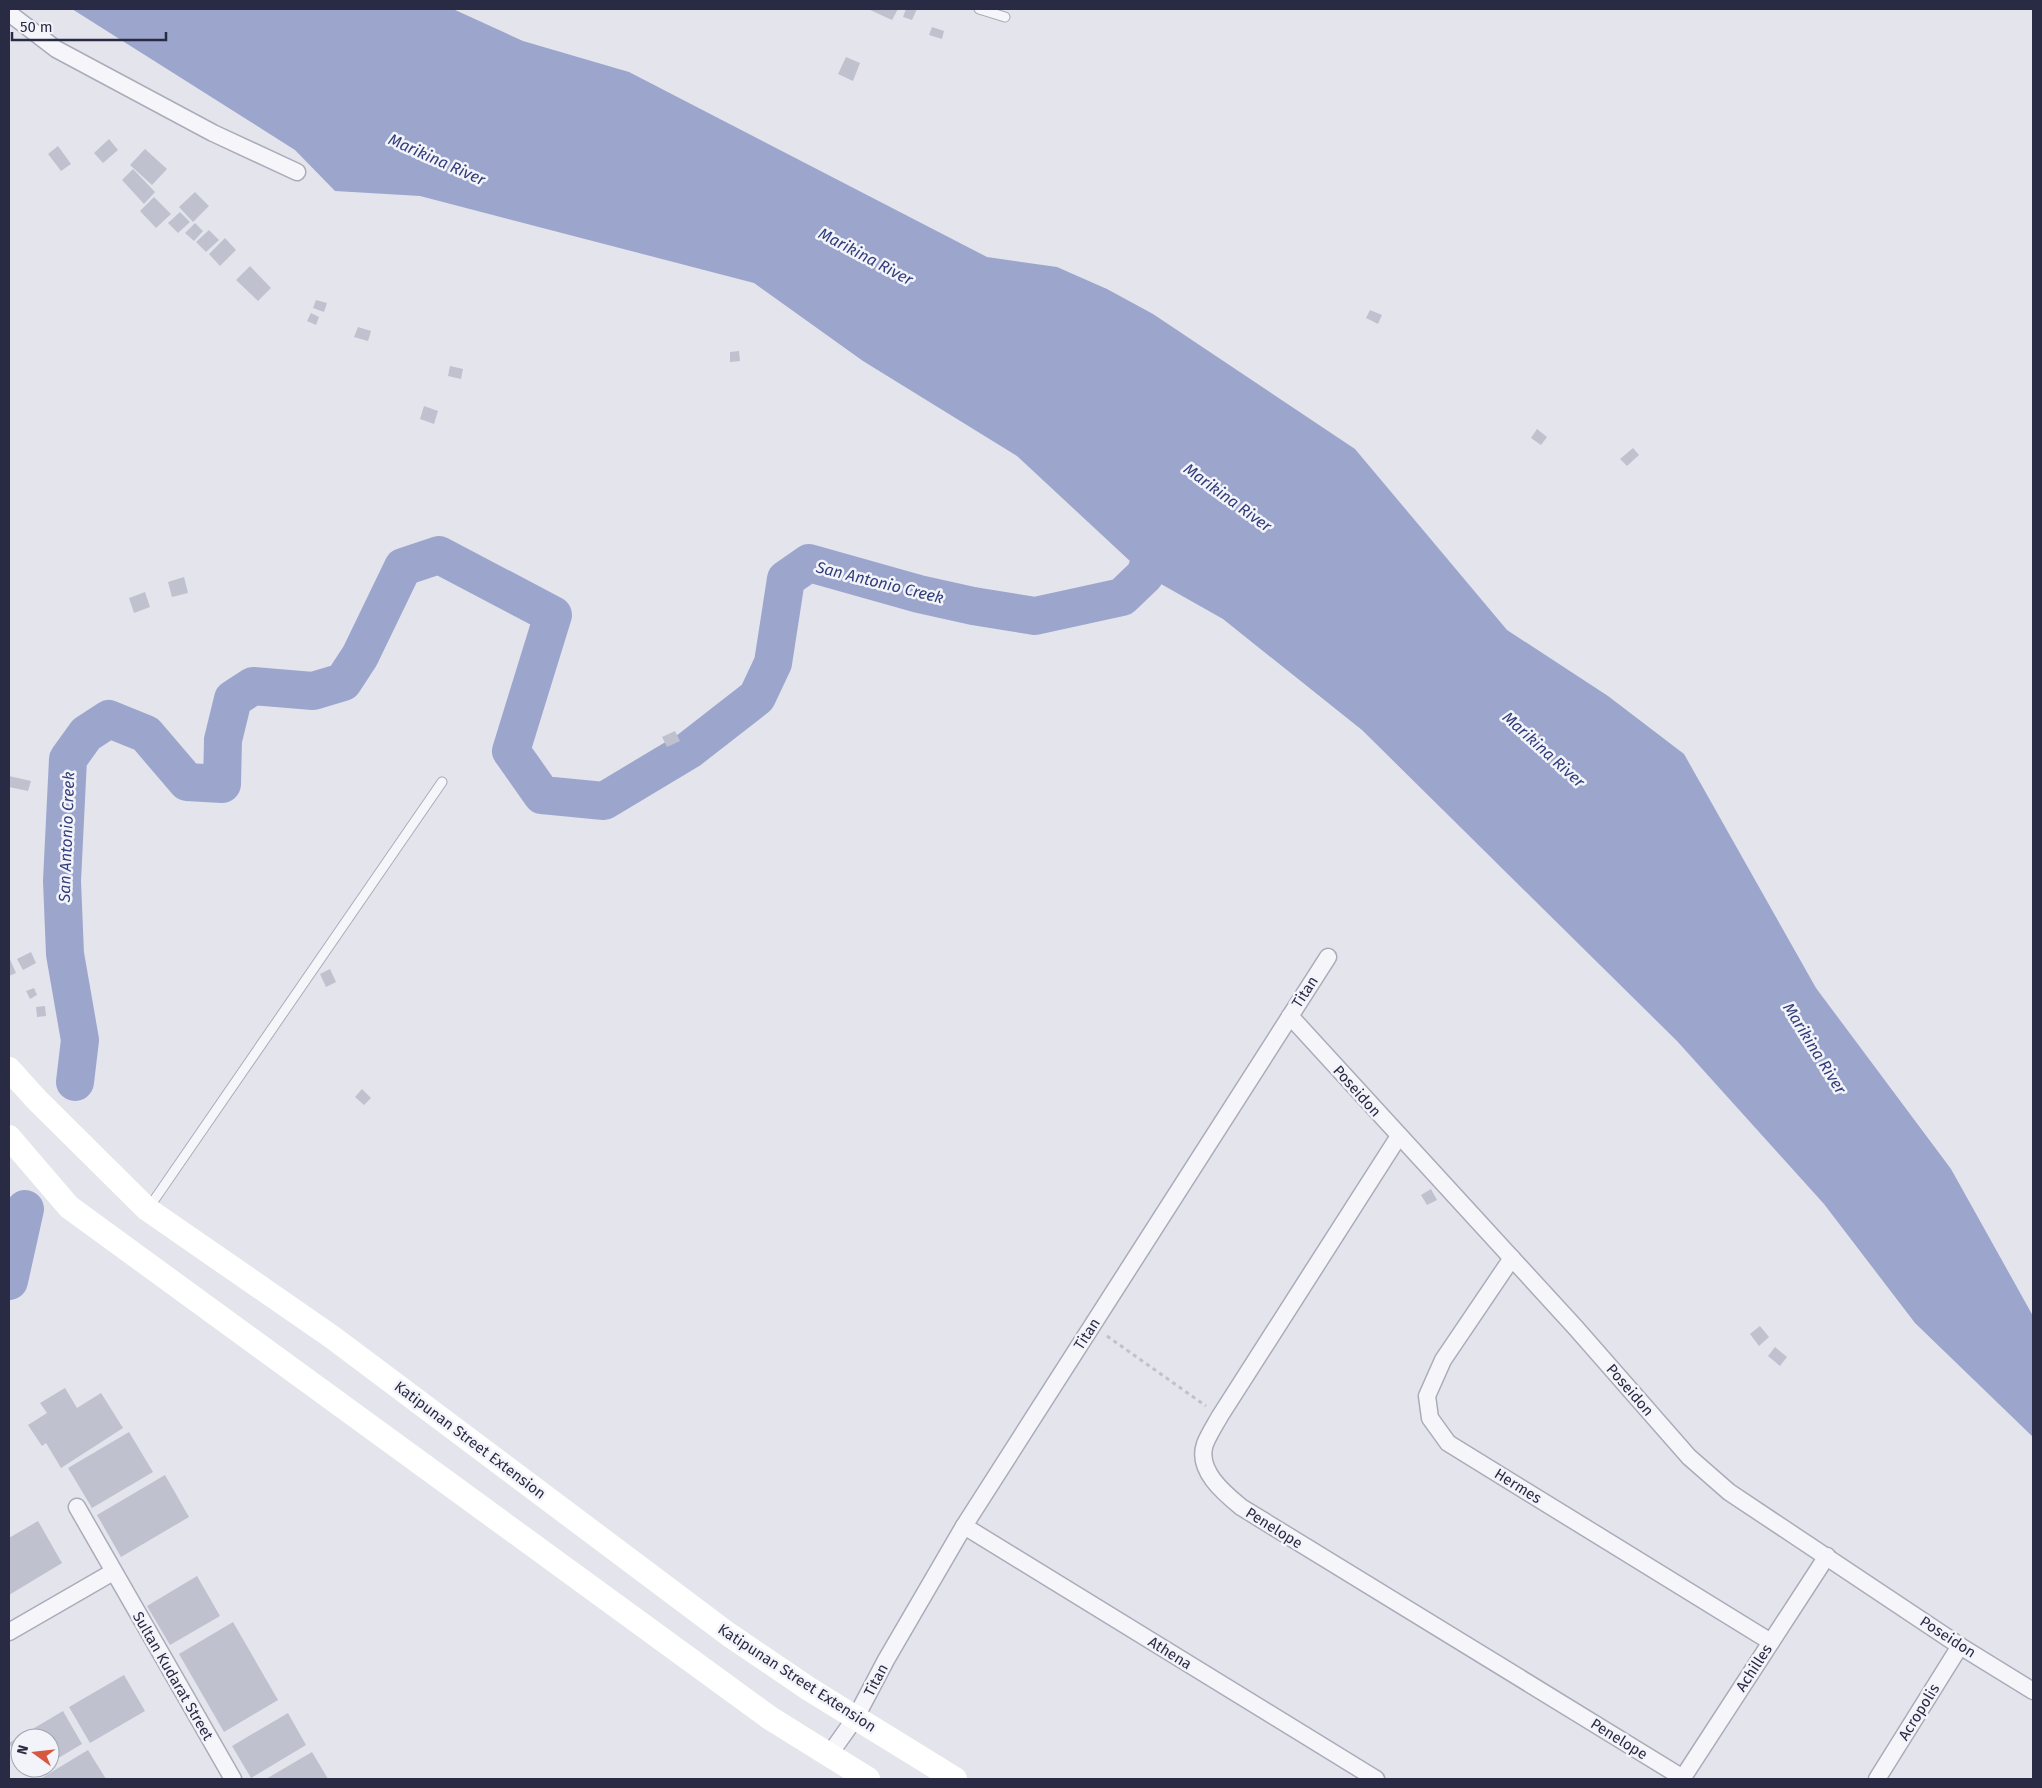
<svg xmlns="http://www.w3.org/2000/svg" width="2042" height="1788" font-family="'Fira Sans',sans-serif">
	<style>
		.water { fill: #9ca6cd }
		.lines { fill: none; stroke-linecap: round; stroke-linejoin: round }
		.river { stroke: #9ca6cd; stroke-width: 38 }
		.building { fill: #c0c1cf }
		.lane-casing { stroke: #abacba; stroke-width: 11 }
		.street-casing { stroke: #abacba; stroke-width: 19 }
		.path { stroke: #c1c1cb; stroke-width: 3; stroke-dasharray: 4 4; stroke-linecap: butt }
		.lane { stroke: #f6f6fa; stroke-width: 9 }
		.street { stroke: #f6f6fa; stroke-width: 16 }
		.secondary { stroke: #fff; stroke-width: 24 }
		.labels { text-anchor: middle; stroke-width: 5; stroke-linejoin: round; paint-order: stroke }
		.street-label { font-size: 15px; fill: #292b45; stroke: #f3f4f9 }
		.water-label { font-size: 16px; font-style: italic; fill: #313c7c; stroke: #f3f4f9 }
	</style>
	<rect width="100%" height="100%" fill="#e3e4ec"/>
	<polygon class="water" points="72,9 453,9 523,41 629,72 987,257 1057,267 1107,289 1153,314 1355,449 1507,630 1608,696 1684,754 1816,988 1951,1169 2033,1316 2033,1437 1915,1323 1824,1204 1677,1041 1362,730 1223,619 1145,575 1017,456 863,361 754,283 420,196 335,191 295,150"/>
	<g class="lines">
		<g class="river">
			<polyline points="75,1082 80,1040 65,954 62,881 68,759 86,734 109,719 146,734 187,782 222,784 223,740 233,699 253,686 313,691 343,682 360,656 403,567 439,555 553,615 511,751 542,795 604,801 689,750 757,697 773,663 786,579 809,563 919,594 973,606 1035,616 1122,597 1145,575 1162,525"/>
			<polyline points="9,1281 25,1209"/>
		</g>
	</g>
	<g class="building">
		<polygon points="868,9 898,9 892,20"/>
		<polygon points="906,9 917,9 912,20 903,17"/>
		<polygon points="932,27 944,31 942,39 929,35"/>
		<polygon points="846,57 860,63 853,81 838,74"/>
		<polygon points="109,139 118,150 103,163 94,153"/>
		<polygon points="58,146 71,164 61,171 48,154"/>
		<polygon points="145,149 167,169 152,185 130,165"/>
		<polygon points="133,169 155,192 144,204 122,180"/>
		<polygon points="195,192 209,206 193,222 179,207"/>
		<polygon points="154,197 171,214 156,228 140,211"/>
		<polygon points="180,212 190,222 178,233 168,223"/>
		<polygon points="195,223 203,231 194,241 185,233"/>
		<polygon points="209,230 219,240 206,252 196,242"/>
		<polygon points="225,238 236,250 220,266 209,254"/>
		<polygon points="250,266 271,288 258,301 236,280"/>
		<polygon points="316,300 327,303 324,312 313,308"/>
		<polygon points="1370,310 1382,315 1378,324 1366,318"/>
		<polygon points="311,313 319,317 316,325 307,321"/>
		<polygon points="358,327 371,331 368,341 354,337"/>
		<polygon points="739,351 740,361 730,362 730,352"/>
		<polygon points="450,366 463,369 461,379 448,376"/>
		<polygon points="424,406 438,411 434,424 420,419"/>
		<polygon points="1537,429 1547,437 1541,445 1531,438"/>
		<polygon points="1633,448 1639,455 1627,466 1620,459"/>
		<polygon points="184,577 188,593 172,597 168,582"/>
		<polygon points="145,592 150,607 134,613 129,598"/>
		<polygon points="675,731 680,741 667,747 662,737"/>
		<polygon points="9,776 31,781 28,791 9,787"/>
		<polygon points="31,952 36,963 23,970 17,959"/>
		<polygon points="9,957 16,973 9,976"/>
		<polygon points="330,969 336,982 326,987 320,974"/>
		<polygon points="34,988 37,995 30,999 26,991"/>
		<polygon points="45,1006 46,1016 37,1017 36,1007"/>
		<polygon points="362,1089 371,1098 364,1105 355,1097"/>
		<polygon points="1431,1189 1437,1200 1427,1205 1421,1195"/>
		<polygon points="1760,1326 1769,1337 1759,1346 1750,1334"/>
		<polygon points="1775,1347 1787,1357 1780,1366 1768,1356"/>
		<polygon points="65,1388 77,1408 101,1393 123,1428 61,1468 46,1443 42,1446 28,1425 47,1413 40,1403"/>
		<polygon points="129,1432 153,1472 92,1508 68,1468"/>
		<polygon points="165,1475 189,1517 121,1557 97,1515"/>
		<polygon points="38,1521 62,1563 9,1595 9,1538"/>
		<polygon points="197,1576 220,1616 170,1645 147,1606"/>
		<polygon points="233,1622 278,1700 224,1732 179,1654"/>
		<polygon points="124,1675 145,1711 90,1743 69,1707"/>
		<polygon points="63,1711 82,1744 50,1763 50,1738 20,1738 20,1761 9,1743"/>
		<polygon points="288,1713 306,1745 251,1778 232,1746"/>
		<polygon points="88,1750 106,1779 40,1779"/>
		<polygon points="312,1752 328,1779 266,1779"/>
		<polygon points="24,1768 42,1768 28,1776"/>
	</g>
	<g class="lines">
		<defs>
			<g id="lane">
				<polyline points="979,9 1005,17"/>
				<polyline points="148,1209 442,782"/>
			</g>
			<g id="street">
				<polyline points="9,13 56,49 213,133 297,172"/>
				<polyline points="1290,1016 1575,1327 1689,1457 1729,1492 1960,1646 2033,1691"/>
				<path d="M1399,1136L1220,1416C1215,1425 1209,1434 1205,1444C1196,1470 1224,1493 1241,1507L1683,1778"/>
				<polyline points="1512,1258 1443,1360 1427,1396 1430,1418 1448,1443 1771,1642"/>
				<polyline points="77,1507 233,1779"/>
				<polyline points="964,1526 1376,1779"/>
				<polyline points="9,1632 113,1572"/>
				<polyline points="829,1755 856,1717 886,1660 964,1526 1328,957"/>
				<polyline points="1682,1779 1827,1556"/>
				<polyline points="1877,1779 1960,1646"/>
			</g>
		</defs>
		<use href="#lane" class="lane-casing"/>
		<use href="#street" class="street-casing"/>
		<polyline class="path" points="1107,1336 1206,1406"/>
		<use href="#lane" class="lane"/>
		<use href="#street" class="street"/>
		<g class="secondary">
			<polyline points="9,1069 36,1099 147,1209 332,1337 728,1634 809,1689 955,1779"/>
			<polyline points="9,1137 69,1207 770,1718 868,1779"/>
		</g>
	</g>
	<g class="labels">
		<g class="street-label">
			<text transform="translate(1305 992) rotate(-57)" y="5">Titan</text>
			<text transform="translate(1357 1091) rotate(48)" y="5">Poseidon</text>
			<text transform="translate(1087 1334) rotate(-57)" y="5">Titan</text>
			<text transform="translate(1630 1390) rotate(49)" y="5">Poseidon</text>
			<text transform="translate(470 1440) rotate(37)" y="5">Katipunan Street Extension</text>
			<text transform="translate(1518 1486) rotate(32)" y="5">Hermes</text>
			<text transform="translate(1274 1528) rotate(32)" y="5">Penelope</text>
			<text transform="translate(1948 1637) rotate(33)" y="5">Poseidon</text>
			<text transform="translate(1170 1653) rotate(32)" y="5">Athena</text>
			<text transform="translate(1754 1668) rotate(-57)" y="5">Achilles</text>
			<text transform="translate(173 1676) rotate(60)" y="5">Sultan Kudarat Street</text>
			<text transform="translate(797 1678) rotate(33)" y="5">Katipunan Street Extension</text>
			<text transform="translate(876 1680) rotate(-62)" y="5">Titan</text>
			<text transform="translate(1919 1712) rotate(-58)" y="5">Acropolis</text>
			<text transform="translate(1619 1739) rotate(32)" y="5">Penelope</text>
		</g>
		<g class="water-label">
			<text transform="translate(437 159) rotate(24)" y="6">Marikina River</text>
			<text transform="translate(866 256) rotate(28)" y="6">Marikina River</text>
			<text transform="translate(1228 497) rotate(36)" y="6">Marikina River</text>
			<text transform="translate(880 582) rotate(14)" y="6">San Antonio Creek</text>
			<text transform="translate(1544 749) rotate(42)" y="6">Marikina River</text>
			<text transform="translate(66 837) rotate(-88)" y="6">San Antonio Creek</text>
			<text transform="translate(1815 1048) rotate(58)" y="6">Marikina River</text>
		</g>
	</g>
	<rect width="2042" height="1788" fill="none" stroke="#292b45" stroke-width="20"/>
	<g transform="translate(35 1753) rotate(285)"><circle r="24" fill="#f3f4f9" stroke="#a2a4b1"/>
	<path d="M0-4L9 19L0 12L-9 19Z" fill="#d65842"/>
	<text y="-8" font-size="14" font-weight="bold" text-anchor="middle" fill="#292b45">N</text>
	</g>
	<path d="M12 32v8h154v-8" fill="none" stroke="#292b45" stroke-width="2.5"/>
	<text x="20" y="32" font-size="15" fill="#292b45" stroke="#f3f4f9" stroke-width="4" paint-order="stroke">50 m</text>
</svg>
